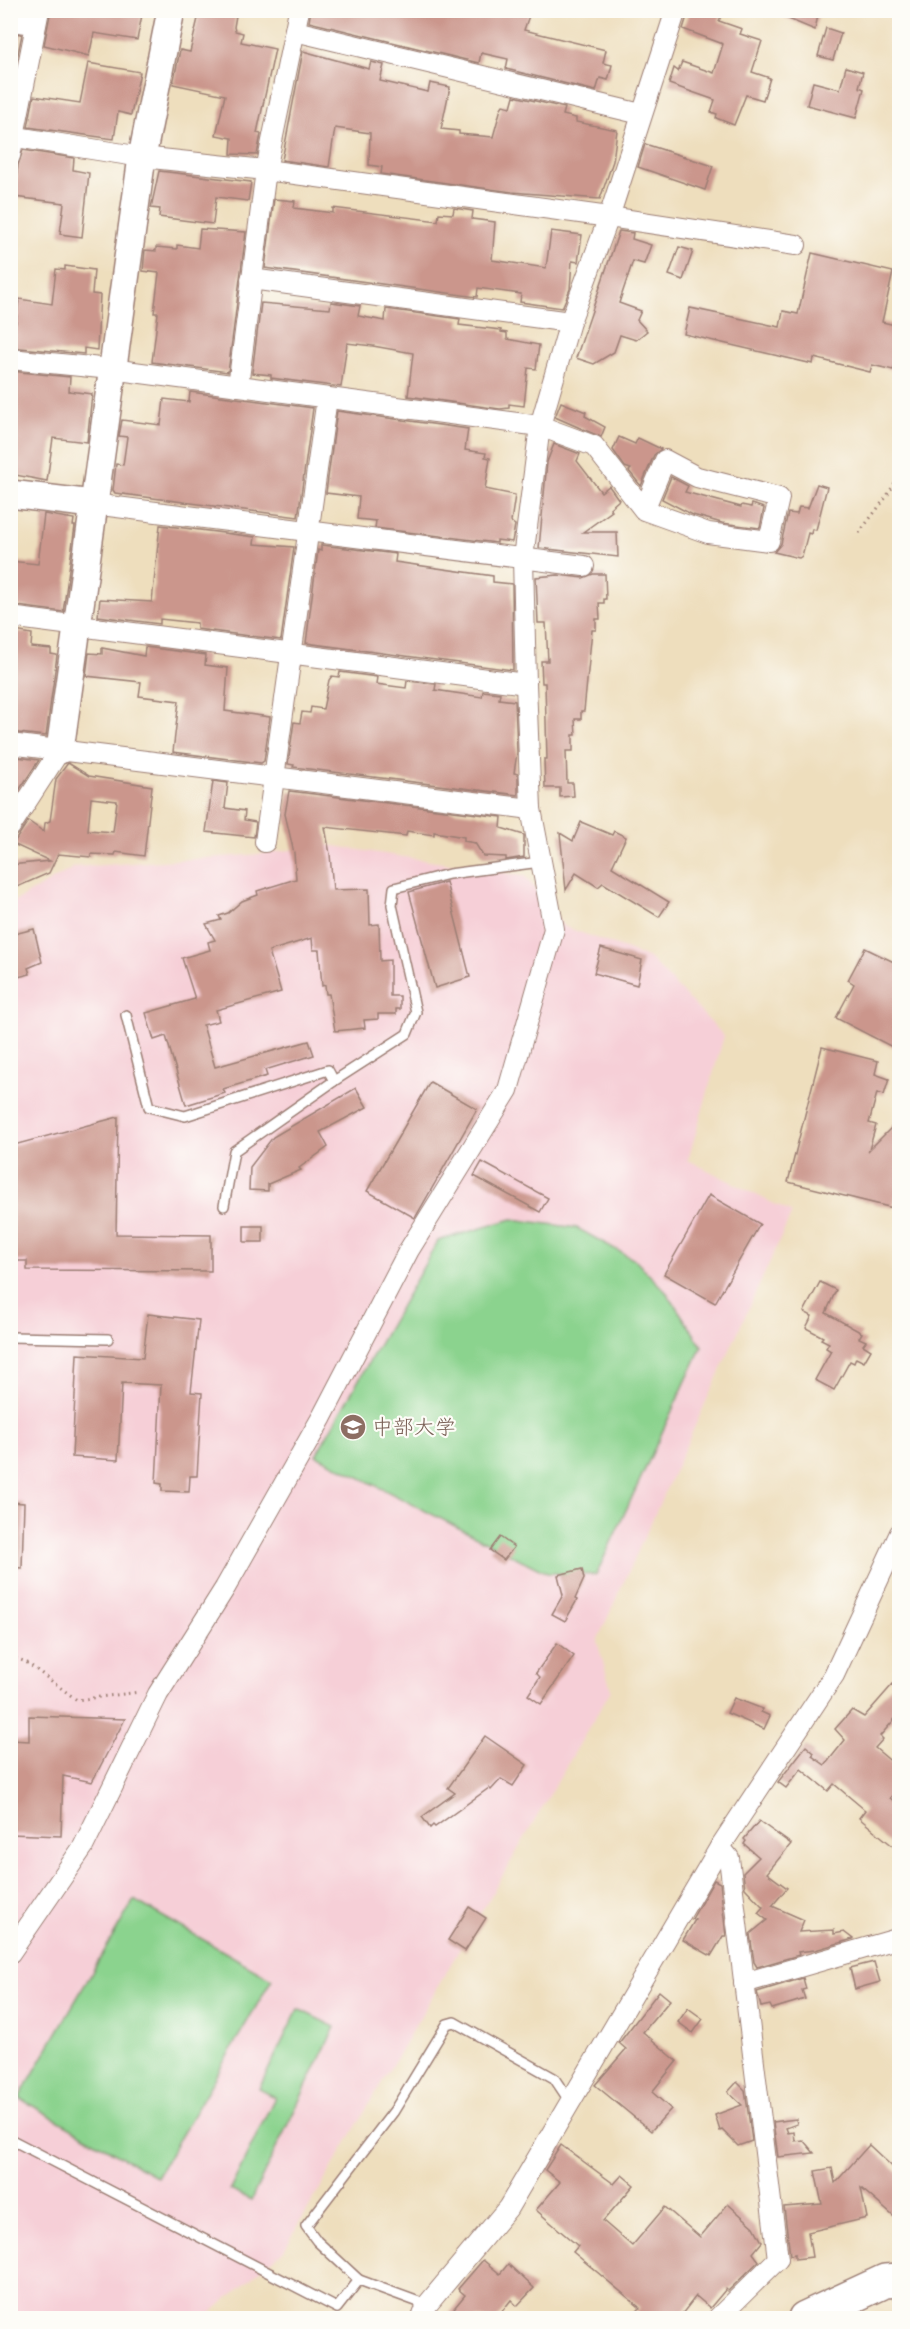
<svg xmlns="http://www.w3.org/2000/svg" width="910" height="2329" font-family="Kalam,'Klee One',sans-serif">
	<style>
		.built { fill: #f6cfd7 }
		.green { fill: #8bd38e; stroke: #6a795c; stroke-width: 1.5 }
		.building { fill: #cb968c; fill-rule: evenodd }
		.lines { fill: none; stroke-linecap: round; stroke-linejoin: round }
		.lane-casing { stroke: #9c7e74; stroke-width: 12 }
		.street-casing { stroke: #9c7e74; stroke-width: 22 }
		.secondary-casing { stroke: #9c7e74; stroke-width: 30 }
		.highway-casing { stroke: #9c7e74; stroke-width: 36 }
		.path { stroke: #9c7e74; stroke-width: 3; stroke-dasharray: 1.5 4.5; stroke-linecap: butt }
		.lane { stroke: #fff; stroke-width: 9 }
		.street { stroke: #fff; stroke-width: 20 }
		.secondary { stroke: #fff; stroke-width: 27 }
		.highway { stroke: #fff; stroke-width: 33 }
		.labels { text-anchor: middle; stroke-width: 4.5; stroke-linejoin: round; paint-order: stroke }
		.education-label { font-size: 21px; fill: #785e54; stroke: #fdfcf7; text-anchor: start }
	</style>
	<rect width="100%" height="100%" fill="#fdfcf7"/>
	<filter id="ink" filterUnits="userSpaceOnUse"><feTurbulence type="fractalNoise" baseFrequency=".0167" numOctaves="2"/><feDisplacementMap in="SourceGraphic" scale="12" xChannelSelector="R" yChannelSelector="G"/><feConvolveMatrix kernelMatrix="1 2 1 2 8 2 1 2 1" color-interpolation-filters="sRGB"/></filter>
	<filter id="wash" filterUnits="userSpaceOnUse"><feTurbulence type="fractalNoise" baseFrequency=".008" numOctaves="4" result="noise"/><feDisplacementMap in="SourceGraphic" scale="24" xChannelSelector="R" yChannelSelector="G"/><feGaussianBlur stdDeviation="1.35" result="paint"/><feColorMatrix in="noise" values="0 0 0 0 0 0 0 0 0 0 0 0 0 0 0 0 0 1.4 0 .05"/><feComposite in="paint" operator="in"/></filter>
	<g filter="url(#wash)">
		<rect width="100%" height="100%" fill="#eedebd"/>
		<polygon class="built" points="328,845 525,876 563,926 649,958 724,1036 688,1160 792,1213 597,1641 611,1690 284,2250 205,2318 11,2318 10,904 75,867 251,855"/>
		<g class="green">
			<polygon points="512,1219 577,1228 635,1260 667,1293 702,1346 596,1575 547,1573 316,1455 438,1241"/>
			<polygon points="134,1900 272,1979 157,2177 19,2098"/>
			<polygon points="298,2009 335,2027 251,2200 230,2190 275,2097 259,2089"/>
		</g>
		<g id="blocks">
			<g class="building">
				<polygon points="51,10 143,10 137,40 94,33 89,56 44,45"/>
				<polygon points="200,10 237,10 234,27 235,31 243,33 241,42 275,49 257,133 261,134 257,155 231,154 232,138 216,135 225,95 173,84 180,50 190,52"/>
				<polygon points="311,10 531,10 524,30 606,50 603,63 612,65 608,80 600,78 596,91 506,69 508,59 481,53 479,63 309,22"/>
				<polygon points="689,10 711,10 722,14 719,21 742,29 740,34 762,41 752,72 770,78 763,100 746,95 734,125 716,118 717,114 711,112 715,100 669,84 674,68 678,71 682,62 714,73 723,44 683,29"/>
				<polygon points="767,10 819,10 815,30"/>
				<polygon points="826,28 841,33 833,60 818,56"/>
				<polygon points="10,33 22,34 14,73 10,73"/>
				<polygon points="303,51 369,69 371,62 384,65 380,81 428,92 430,83 450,87 441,129 459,131 459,134 493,137 501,108 503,105 511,107 514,96 565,108 563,115 576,118 576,122 617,130 613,161 600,199 512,192 381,174 382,167 369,165 370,133 335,128 329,167 282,160"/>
				<polygon points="88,63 140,72 131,115 118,112 114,139 28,127 34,96 80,103"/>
				<polygon points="846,67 863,72 859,87 864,89 856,118 807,105 813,82 840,89"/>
				<polygon points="645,144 713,166 705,190 638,167"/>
				<polygon points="23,150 74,158 73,170 89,173 82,237 60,234 64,203 14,197 18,165"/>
				<polygon points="159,171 251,182 248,201 216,197 213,224 159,217 160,209 151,208"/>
				<polygon points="274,199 295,201 294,208 333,213 333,208 438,221 439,213 453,214 454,208 473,211 472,219 495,222 492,260 546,268 551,231 582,235 578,262 572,261 570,289 562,308 520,302 521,294 478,288 477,297 265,268"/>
				<polygon points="200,229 246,232 228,372 152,362 158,313 154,313 159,273 143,271 145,250 156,251 156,247 177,249 177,245 198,248"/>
				<polygon points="619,231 633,233 632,239 651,245 644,264 633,261 619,303 641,311 637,320 647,331 636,340 620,335 614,352 594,364 576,358"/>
				<polygon points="679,247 693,251 683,280 669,275"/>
				<polygon points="812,253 893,272 882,322 900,326 900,356 893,370 872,365 870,372 814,358 813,364 684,334 690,308 780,327 783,311 798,314"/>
				<polygon points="65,266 94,270 92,294 100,295 97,350 84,348 84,354 10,347 10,322 16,323 19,299 52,304 56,269 65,270"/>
				<polygon points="331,302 360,306 358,316 385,321 386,309 460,319 459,325 501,330 501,332 507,333 507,339 539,345 536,369 528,368 524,406 509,404 509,408 500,409 408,396 413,353 373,346 347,343 341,387 271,378 271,375 252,373 261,303 330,309"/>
				<polygon points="10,371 70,377 69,391 92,394 87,442 53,438 47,481 10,474"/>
				<polygon points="190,392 313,408 298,517 115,493 113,490 116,464 123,465 127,437 119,436 122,420 161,425 164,399 189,402"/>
				<polygon points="561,402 586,412 585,416 605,427 601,437 555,417"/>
				<polygon points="337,411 468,429 465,450 486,453 485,457 490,458 485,489 515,495 511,522 515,525 512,542 497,540 497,543 375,528 376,521 357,519 359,497 326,493"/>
				<polygon points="619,437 635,444 638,438 661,449 654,455 641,486 629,471 631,469 625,467 613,450"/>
				<polygon points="554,444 580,454 577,461 601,492 609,486 619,500 610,508 612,511 583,532 617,532 618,557 539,548 547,462"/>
				<polygon points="671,477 688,486 685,492 741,507 742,505 751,507 752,504 764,508 760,528 722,523 693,515 662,499"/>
				<polygon points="817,484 827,487 816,530 812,529 811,534 808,533 802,556 799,558 774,552 781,544 788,513 797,514 799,507 808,508"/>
				<polygon points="44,514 74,519 73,526 75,526 63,612 10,605 10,561 38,564"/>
				<polygon points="160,525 255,537 254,544 294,547 281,640 197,629 197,623 160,619 160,624 98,616 100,599 152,602"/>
				<polygon points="321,545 396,554 395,562 493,576 493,582 512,584 513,670 306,643 318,550 321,551"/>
				<polygon points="593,574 605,574 606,599 604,599 604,603 599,603 600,619 596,619 596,630 592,630 584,711 581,711 581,719 575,719 576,735 573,735 573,751 566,751 567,783 573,783 574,796 560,797 560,788 545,788 544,759 547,759 545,683 542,683 541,661 548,661 546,623 538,623 536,577 558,575 583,578"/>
				<polygon points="10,630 32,634 31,647 51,649 51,654 57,655 46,736 10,732"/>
				<polygon points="145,647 206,655 205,665 228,668 225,711 270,717 264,761 261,763 173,752 179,701 139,696 141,682 86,676 89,653 102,654 102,648 144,656"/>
				<polygon points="340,672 377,677 376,684 406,688 407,681 436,684 435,690 482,697 483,691 500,693 499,699 515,701 517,753 514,773 518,774 518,795 293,767 294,765 288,764 294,722 300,723 302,712 310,713 311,707 323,709 329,680 332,676 339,677"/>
				<polygon points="10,756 39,760 10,804"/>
				<path d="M68,763L89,776L152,786L144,856L116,852L115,855L91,854V857L58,854L49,873L10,890V865L50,861L13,844L28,821L44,832L45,823L50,821L56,779ZM91,798L117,801L113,832L88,830Z"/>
				<polygon points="213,781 228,783 225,808 245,811 244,820 256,822 254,837 206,832"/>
				<polygon points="289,791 502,817 501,828 524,835 524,857 506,860 506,857 483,856 475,843 464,841 464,837 434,832 434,835 407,831 406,836 325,827 330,854 333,890 369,889 370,925 379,924 380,961 390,960 390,996 400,996 400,1009 396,1009 396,1014 378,1014 378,1019 364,1020 365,1028 335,1031 329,994 326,994 325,985 322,986 319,950 313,950 312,938 269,951 281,992 216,1010 219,1021 203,1025 215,1067 309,1041 314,1055 265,1070 267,1076 223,1089 225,1093 186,1105 166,1036 154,1040 146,1013 195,999 182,958 210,950 208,942 215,940 206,924 221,920 219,916 228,913 242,901 258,895 257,891 296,879 294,853 285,814"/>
				<polygon points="581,822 612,835 614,831 626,837 612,867 669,902 659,917 603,883 598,887 576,873 566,890 560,833 573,841"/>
				<polygon points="446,882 470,977 435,988 409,892"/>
				<polygon points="34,929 42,962 28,968 30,974 10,979 10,935"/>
				<polygon points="601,948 642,960 637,985 594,973"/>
				<polygon points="865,948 900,965 900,1051 836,1018 854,984 848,980"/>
				<polygon points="822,1047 878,1061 875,1074 889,1079 884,1095 877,1093 869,1123 876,1125 869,1150 900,1119 900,1181 893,1208 788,1182"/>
				<polygon points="430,1082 477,1109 415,1218 367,1191"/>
				<polygon points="356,1088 367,1107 320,1132 328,1147 299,1168 301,1170 268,1184 268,1191 249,1190 250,1167 273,1137"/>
				<polygon points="118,1117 116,1234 211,1235 211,1271 27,1270 27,1261 13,1261 10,1146"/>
				<polygon points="482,1162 548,1198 540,1212 474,1176"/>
				<polygon points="709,1195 760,1224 715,1303 664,1274"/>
				<rect x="244" y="1226" width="19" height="16"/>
				<polygon points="820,1282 836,1290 826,1313 862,1333 859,1338 866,1341 863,1345 871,1350 864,1362 856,1358 854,1363 850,1361 834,1390 815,1380 831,1351 826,1348 829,1343 821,1339 823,1337 806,1328 812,1316 804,1312"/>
				<polygon points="148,1314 199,1320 191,1392 202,1393 197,1476 190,1476 189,1492 162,1491 162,1484 156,1483 161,1385 122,1383 118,1460 72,1457 77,1354 143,1358"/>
				<polygon points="10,1502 24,1503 22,1568 10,1567"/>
				<polygon points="500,1537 514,1547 504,1560 490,1550"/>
				<polygon points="582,1569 584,1579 575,1599 577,1600 565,1621 552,1614 563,1595 558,1575"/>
				<polygon points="557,1643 574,1656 541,1704 528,1695 540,1677 536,1673"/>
				<polygon points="900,1676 900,1713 880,1736 883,1739 875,1748 900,1769 900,1786 890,1798 900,1806 900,1852 859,1818 865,1810 834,1784 828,1791 801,1769 786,1788 778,1782 806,1746 814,1753 812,1756 825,1765 845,1740 835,1729 852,1710 864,1717"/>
				<polygon points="734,1698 763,1709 761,1712 770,1716 764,1729 727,1713"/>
				<polygon points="29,1716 125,1719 92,1782 63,1776 61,1836 10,1834 10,1740 29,1741"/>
				<polygon points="485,1736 527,1765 513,1786 501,1779 491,1790 489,1788 435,1827 433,1825 430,1828 422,1817 455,1793 448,1788"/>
				<polygon points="759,1821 791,1844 767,1873 787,1888 772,1906 804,1920 799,1932 834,1930 834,1934 844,1932 853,1939 815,1950 798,1952 799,1955 757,1967 754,1962 750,1934 767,1920 758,1913 763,1907 745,1888 743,1873 759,1857 744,1844 746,1841 744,1839"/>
				<polygon points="714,1880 720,1883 726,1936 723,1936 711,1956 683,1940 695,1920 692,1919"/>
				<polygon points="469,1907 486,1918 465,1951 448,1940"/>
				<polygon points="874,1962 880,1982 855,1989 850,1968"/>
				<polygon points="803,1978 806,1989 802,1990 805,1999 772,2009 770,2005 761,2007 757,1992"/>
				<polygon points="659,1991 670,2000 643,2032 677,2061 652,2092 671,2109 651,2131 595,2085 626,2049 619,2043"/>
				<polygon points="688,2008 703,2019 693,2033 678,2022"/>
				<polygon points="737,2082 745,2090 752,2141 738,2146 722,2130 720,2131 715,2115 742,2105 728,2092"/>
				<polygon points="796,2119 797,2124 786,2128 788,2133 794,2132 795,2141 803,2140 814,2153 778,2157 773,2122"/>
				<polygon points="561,2145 614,2184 622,2175 634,2185 603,2221 632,2246 665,2207 700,2237 728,2204 754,2227 762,2242 753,2253 759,2261 728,2291 726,2289 710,2308 696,2296 678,2319 630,2319 640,2308 638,2306 573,2252 578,2246 536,2210 560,2182 545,2170"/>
				<polygon points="869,2145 900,2174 900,2222 861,2188 867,2218 808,2232 812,2257 795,2259 795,2254 790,2255 784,2207 822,2204 815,2171 832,2168 835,2183"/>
				<polygon points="483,2260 500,2274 508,2264 534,2288 517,2306 511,2300 496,2319 445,2319 465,2295 458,2289"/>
			</g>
		</g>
	</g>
	<g filter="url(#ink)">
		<use href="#blocks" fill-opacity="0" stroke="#9c7e74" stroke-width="1.5"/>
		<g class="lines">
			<defs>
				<g id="lane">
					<polyline points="126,1015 149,1107 185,1116 328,1070 334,1081"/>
					<polyline points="224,1206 234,1151 334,1081 407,1034 416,1012 392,905 394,888 449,874 540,862"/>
					<polyline points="10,1337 108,1339"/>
					<polyline points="10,2139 337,2308 359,2280 427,2305"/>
					<polyline points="359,2280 317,2241 306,2226 394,2111 447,2024 454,2022 554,2078 570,2102"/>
				</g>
				<g id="street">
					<polyline points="10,21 36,24"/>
					<polyline points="295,31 641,114"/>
					<polyline points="10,136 142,157 266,170 609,217 796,245"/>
					<polyline points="10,156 39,10"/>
					<polyline points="251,279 570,322"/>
					<polyline points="10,359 111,369 540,426 594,446 644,510 708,533 769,541 779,498 697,477 665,460 644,510"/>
					<polyline points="238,386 266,170 299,10"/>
					<polyline points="93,504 584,566"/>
					<polyline points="10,617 526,684"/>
					<polyline points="10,744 531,809"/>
					<polyline points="10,827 60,750"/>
					<polyline points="265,842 327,398"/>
					<polyline points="10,1953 83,1847 158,1694 225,1588 322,1417 409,1250 508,1090 554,929 531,809 526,684 523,558 540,426 570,322 609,217 676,10"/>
					<polyline points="744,1983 900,1938"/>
					<polyline points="422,2318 427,2305 508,2208 720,1847 834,1675 900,1533"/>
					<polyline points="718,2318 778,2259 729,1858 720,1847"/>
				</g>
				<g id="secondary">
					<polyline points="10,494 93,504"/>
					<polyline points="60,750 142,157 171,10"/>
				</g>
				<polyline id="highway" points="805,2318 885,2281 900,2280"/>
			</defs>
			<use href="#lane" class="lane-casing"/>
			<use href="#street" class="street-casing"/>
			<use href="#secondary" class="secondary-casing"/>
			<use href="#highway" class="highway-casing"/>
			<g class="path">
				<polyline points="859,533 887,496 900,474"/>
				<polyline points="10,1656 26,1662 77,1700 139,1692"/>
			</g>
			<use href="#lane" class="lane"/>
			<use href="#street" class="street"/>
			<use href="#secondary" class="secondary"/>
			<use href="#highway" class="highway"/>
		</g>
	</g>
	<defs>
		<symbol id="university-disc" viewBox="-11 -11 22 22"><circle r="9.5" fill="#8d6e63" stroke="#fdfcf7"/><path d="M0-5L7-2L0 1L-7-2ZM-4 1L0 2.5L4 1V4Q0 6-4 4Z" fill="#fff"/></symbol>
	</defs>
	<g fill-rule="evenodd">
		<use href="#university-disc" x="338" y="1412" width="30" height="30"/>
	</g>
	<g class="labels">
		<g class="education-label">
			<text x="372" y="1434">中部大学</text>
		</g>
	</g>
	<rect width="910" height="2329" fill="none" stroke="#fdfcf7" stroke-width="36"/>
</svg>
